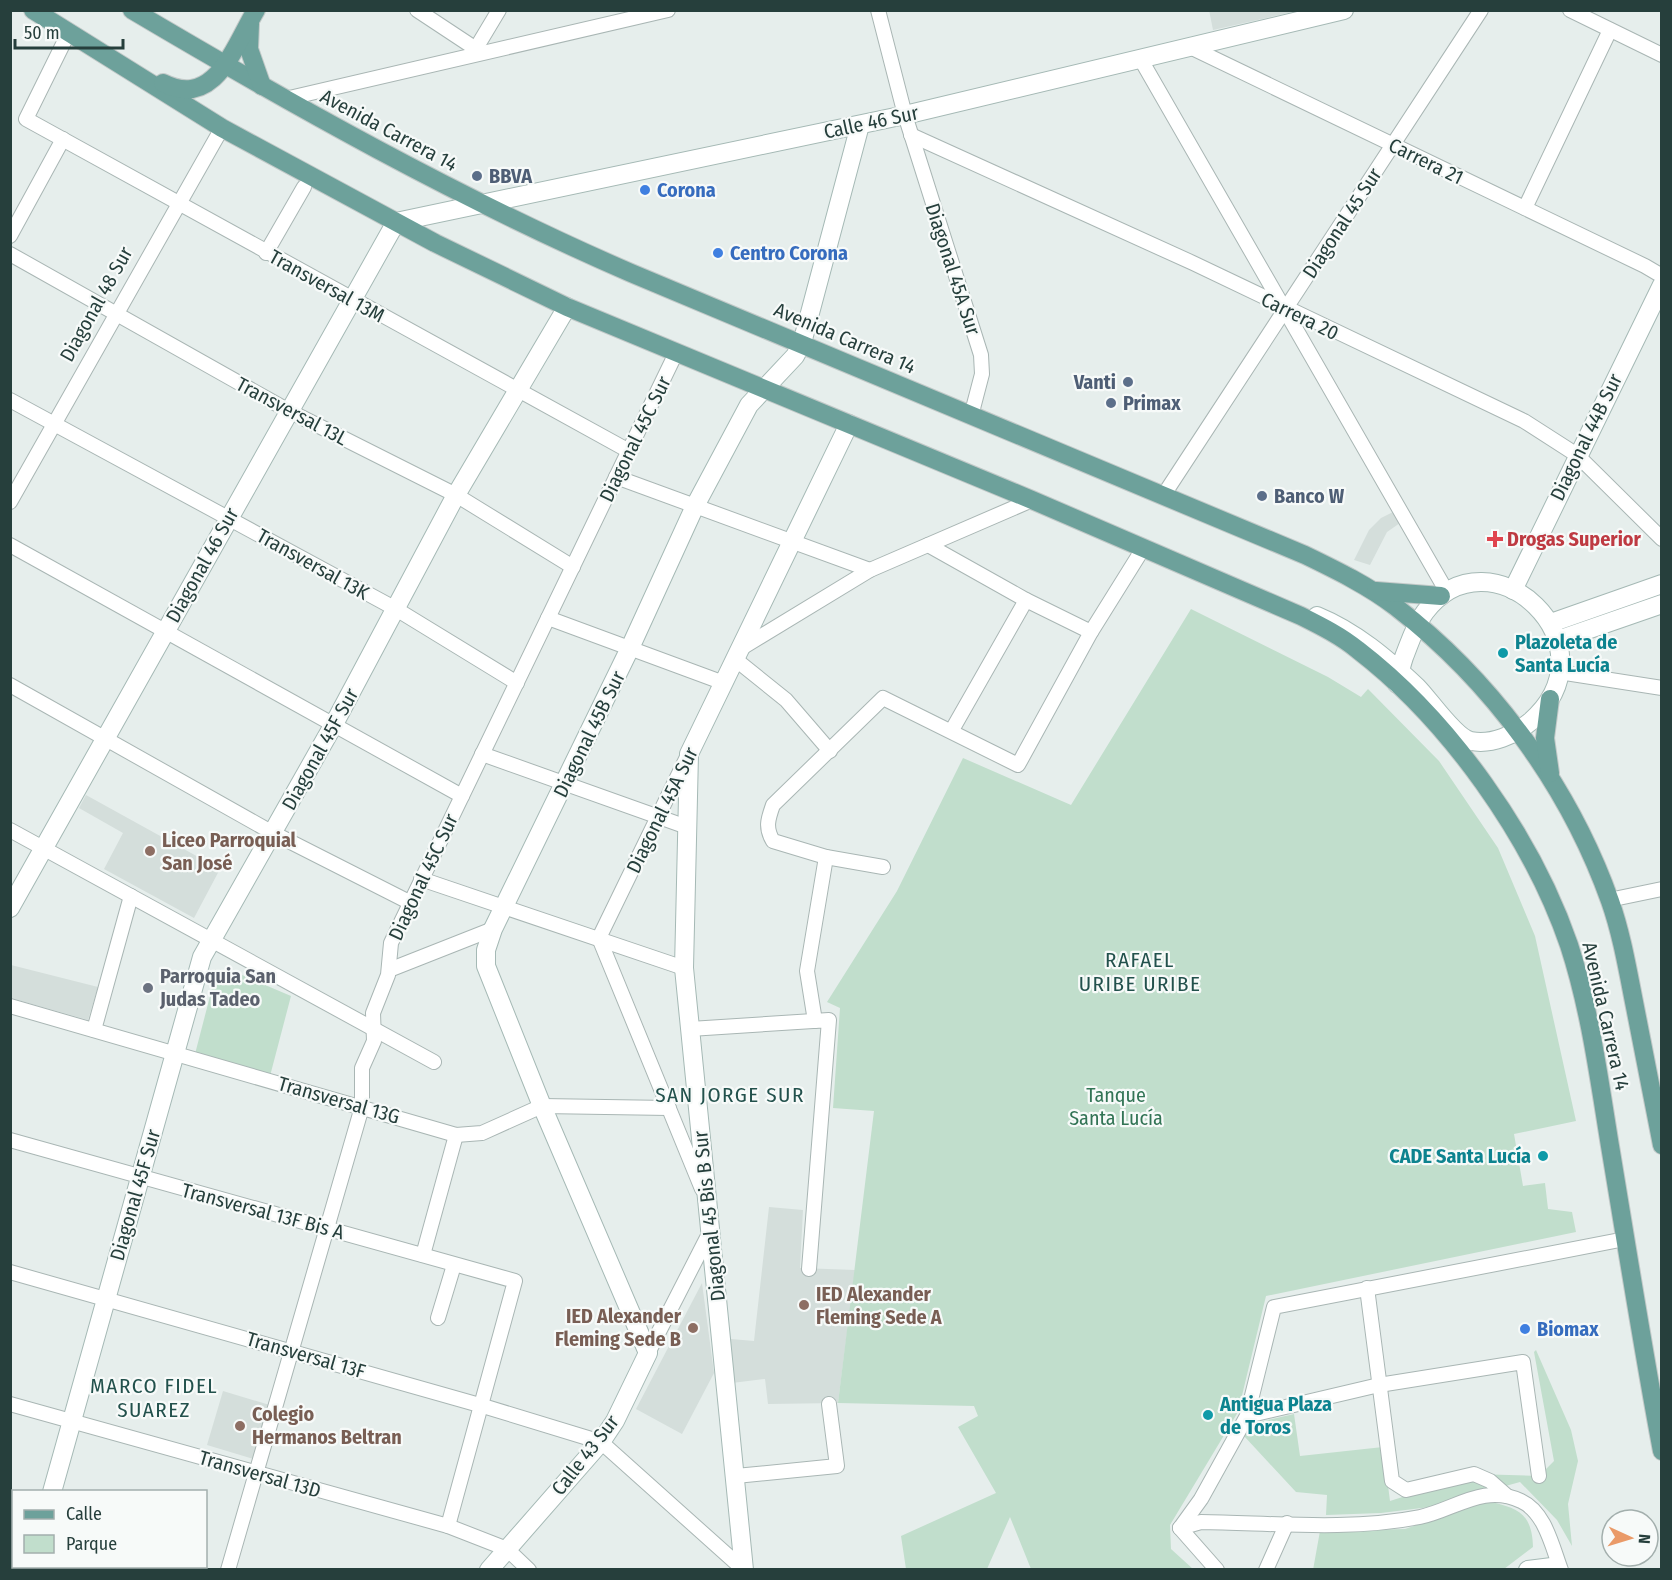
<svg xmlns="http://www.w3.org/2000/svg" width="1672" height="1580" font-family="'Fira Sans Condensed',sans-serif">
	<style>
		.built { fill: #d4dedb }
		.green { fill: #c1decc }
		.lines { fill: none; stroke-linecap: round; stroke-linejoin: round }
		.street-casing { stroke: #a9b6b4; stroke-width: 16 }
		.secondary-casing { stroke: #a5b9b5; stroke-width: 20 }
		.primary-casing { stroke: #c2c9c8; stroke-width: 20 }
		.street { stroke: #fff; stroke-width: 14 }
		.secondary { stroke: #fff; stroke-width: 18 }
		.primary { stroke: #6da19b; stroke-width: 18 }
		.service-dot { fill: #5c6f8a; stroke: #f7faf9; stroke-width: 2 }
		.shop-dot { fill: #3f7fe0; stroke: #f7faf9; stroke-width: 2 }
		.health-dot { fill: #e0444e; stroke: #f7faf9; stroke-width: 2 }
		.culture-dot { fill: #0f9aa8; stroke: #f7faf9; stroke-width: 2 }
		.education-dot { fill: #8d6e63; stroke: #f7faf9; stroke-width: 2 }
		.worship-dot { fill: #6b7280; stroke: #f7faf9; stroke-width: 2 }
		.labels { text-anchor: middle; stroke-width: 4.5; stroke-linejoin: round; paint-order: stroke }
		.street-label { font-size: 20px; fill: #263f3c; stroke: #f7faf9 }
		.service-label { font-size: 20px; font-weight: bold; fill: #4e5e75; stroke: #f7faf9; text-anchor: start }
		.shop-label { font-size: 20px; font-weight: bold; fill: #366cbe; stroke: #f7faf9; text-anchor: start }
		.health-label { font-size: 20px; font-weight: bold; fill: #be3a42; stroke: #f7faf9; text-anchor: start }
		.culture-label { font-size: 20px; font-weight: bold; fill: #0d838f; stroke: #f7faf9; text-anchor: start }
		.education-label { font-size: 20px; font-weight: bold; fill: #785e54; stroke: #f7faf9; text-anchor: start }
		.worship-label { font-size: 20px; font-weight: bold; fill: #5b616d; stroke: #f7faf9; text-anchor: start }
		.park-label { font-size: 20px; fill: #327455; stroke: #f7faf9 }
		.neighbourhood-label { font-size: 21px; letter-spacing: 1.5px; fill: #22514c; stroke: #f7faf9 }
	</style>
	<rect width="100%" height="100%" fill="#e6eeec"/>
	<g class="built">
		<polygon points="1209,10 1297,10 1297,11 1213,30"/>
		<polygon points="1393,512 1400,523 1387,532 1370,565 1354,560 1369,530 1381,518"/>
		<polygon points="86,795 220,869 194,918 104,869 123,833 79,808"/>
		<polygon points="11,965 98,987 88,1020 11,998"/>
		<polygon points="769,1207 803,1210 800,1268 855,1270 838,1403 768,1404 765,1379 732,1383 731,1339 754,1341"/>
		<polygon points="702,1283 714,1373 682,1434 636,1409"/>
		<polygon points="223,1391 273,1406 257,1460 207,1445"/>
	</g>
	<g class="green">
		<polygon points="1191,609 1328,677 1361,697 1368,689 1439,761 1498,848 1535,936 1576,1121 1514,1134 1523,1186 1545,1183 1548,1209 1572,1212 1576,1232 1266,1296 1238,1412 1170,1525 1171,1549 1193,1569 1031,1569 1010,1517 987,1569 906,1569 901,1536 996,1493 958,1427 978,1416 974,1406 838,1403 874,1111 833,1108 840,1008 827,1002 897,891 963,758 1071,805"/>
		<polygon points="235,972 291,996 270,1076 195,1054 215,977 232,981"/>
		<polygon points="1536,1350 1571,1430 1578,1461 1568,1504 1572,1546 1557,1520 1520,1482 1430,1507 1381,1513 1326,1515 1327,1495 1296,1492 1244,1436 1251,1424 1294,1414 1300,1456 1383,1447 1390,1501 1474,1474 1539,1476 1554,1461 1534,1352"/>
		<path d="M1487,1501C1518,1508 1532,1513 1533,1547L1504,1569L1313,1570L1320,1531L1405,1529Z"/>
	</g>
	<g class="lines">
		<defs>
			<g id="street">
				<polyline points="417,10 476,49"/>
				<polyline points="878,10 905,115 981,355 982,374 971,416"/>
				<polyline points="1570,10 1662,55"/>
				<polyline points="69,32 26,119 629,451"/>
				<polyline points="1190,47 1645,266 1662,276"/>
				<polyline points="472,55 499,10"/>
				<polyline points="1140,58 1447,592"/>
				<polyline points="285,99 668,10"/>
				<polyline points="911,135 1193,263 1524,421 1577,455 1662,539"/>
				<polyline points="1525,208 1610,30"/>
				<polyline points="10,236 63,139"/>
				<polyline points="266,253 304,187"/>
				<polyline points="10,254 289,411 456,495 573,567"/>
				<polyline points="10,400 396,609 517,683"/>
				<polyline points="616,477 870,570"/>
				<polyline points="1163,496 1481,10"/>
				<polyline points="10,502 222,128"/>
				<polyline points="10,545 462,796"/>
				<polyline points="928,545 1026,600 1091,632"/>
				<polyline points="548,618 724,683"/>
				<polyline points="740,649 870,570 1032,500"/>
				<polyline points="735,659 786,700 830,751"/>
				<polyline points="1559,672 1662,688"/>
				<polyline points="10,685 273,833 409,902"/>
				<polyline points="952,730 1026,600"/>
				<polyline points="482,754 687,827"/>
				<polyline points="687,757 599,938 702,1189"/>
				<polyline points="10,830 434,1062"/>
				<path d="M883,867L826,857L773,841C765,828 768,819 773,805L883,698L1018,765L1091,632L1144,547"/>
				<polyline points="421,879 684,968"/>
				<polyline points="1609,900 1662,889"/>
				<polyline points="389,970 493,929"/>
				<polyline points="10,1006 456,1135 482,1133 542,1106 669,1108"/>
				<polyline points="815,1021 807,971 826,857"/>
				<polyline points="690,1029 829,1020 809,1269"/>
				<polyline points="94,1030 131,896"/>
				<polyline points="10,1140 515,1281 448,1526"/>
				<polyline points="423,1255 456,1135"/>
				<polyline points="10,1272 483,1406 601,1442 744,1570"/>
				<polyline points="1367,1288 1392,1481 1406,1490 1474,1474 1490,1481 1507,1496"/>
				<polyline points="438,1318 454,1265"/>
				<polyline points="648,1353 710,1232"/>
				<polyline points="10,1404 448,1526 507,1549 529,1570"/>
				<polyline points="1247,1416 1379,1385 1523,1362 1539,1476"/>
				<polyline points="736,1476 837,1466 829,1404"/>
				<polyline points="1180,1528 1201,1499 1247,1416 1274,1307 1625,1239"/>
				<path d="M1180,1528L1201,1522C1273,1523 1349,1531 1420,1517C1454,1510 1484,1483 1521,1501C1545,1512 1552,1546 1561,1570"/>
				<polyline points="1180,1528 1217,1570"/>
				<polyline points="10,1532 14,1533"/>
				<polyline points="131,1566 142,1570"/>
				<polyline points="228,1570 362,1107 362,1068 374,1041 373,1013 388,975 391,943 676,353"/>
				<polyline points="1266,1570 1287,1523"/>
			</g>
			<g id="secondary">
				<polyline points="1513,590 1662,285"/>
				<path d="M1317,616C1356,632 1387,659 1417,687C1430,700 1455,738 1471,741C1492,745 1514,735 1530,722C1619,645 1491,526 1425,612C1415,625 1410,642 1404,657C1401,666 1399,675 1397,684"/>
				<polyline points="1551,623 1662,584"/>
				<polyline points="1558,640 1662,604"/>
				<polyline points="10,908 396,222 905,115 1344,10"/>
				<polyline points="52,1492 202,957 334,724 456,495 567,307"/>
				<polyline points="30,1570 31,1566"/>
				<polyline points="489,1570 601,1442 615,1421 648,1353 542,1106 486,966 486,950 493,929 630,648 695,506 749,405 795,356 802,343 860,125"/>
				<polyline points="744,1570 684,968 689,754 849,424"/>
				<polyline points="1528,1570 1552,1567 1555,1570"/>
			</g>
			<g id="primary">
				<path d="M33,10L222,128L435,243L567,307L1032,500L1301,616C1321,626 1341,636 1358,650C1449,720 1532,837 1569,945C1590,1009 1599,1079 1610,1146C1627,1248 1643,1350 1662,1451"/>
				<path d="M132,10C294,106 458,198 631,273L1305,555C1336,570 1369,586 1396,607C1492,681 1569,786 1610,901C1622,935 1628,972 1635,1007C1644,1053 1653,1099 1662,1145"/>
				<polyline points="250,24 249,49 262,86"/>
				<path d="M163,83C215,109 234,47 256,10"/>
				<polyline points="1376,591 1441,596"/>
				<polyline points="1550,699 1545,738 1550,773"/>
			</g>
		</defs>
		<use href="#street" class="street-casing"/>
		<use href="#secondary" class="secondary-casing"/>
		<use href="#primary" class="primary-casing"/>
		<use href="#street" class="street"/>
		<use href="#secondary" class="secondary"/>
		<use href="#primary" class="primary"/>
	</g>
	<g class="service-dot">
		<circle cx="477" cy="176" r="6"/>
		<circle cx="1128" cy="382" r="6"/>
		<circle cx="1111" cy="403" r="6"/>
		<circle cx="1262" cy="496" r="6"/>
	</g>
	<g class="shop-dot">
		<circle cx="645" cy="190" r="6"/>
		<circle cx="718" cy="253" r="6"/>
		<circle cx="1525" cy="1329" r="6"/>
	</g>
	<path class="health-dot" d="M1492 530h6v6h6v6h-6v6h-6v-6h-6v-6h6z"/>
	<g class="culture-dot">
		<circle cx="1503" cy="653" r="6"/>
		<circle cx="1543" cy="1156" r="6"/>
		<circle cx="1208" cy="1415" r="6"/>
	</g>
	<g class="education-dot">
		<circle cx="150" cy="851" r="6"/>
		<circle cx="804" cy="1305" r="6"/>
		<circle cx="693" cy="1328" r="6"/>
		<circle cx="240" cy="1426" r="6"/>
	</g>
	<circle class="worship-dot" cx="148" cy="988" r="6"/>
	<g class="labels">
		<g class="street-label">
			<text transform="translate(871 122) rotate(-12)" y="7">Calle 46 Sur</text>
			<text transform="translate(389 130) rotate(28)" y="7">Avenida Carrera 14</text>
			<text transform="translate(1426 161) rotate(26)" y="7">Carrera 21</text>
			<text transform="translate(1342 223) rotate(-57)" y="7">Diagonal 45 Sur</text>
			<text transform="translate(953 269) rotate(72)" y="7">Diagonal 45A Sur</text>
			<text transform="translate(327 286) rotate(29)" y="7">Transversal 13M</text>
			<text transform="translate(96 304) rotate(-61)" y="7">Diagonal 48 Sur</text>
			<text transform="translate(1300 316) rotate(26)" y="7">Carrera 20</text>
			<text transform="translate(845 338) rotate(23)" y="7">Avenida Carrera 14</text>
			<text transform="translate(292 411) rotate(28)" y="7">Transversal 13L</text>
			<text transform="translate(1586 437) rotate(-64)" y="7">Diagonal 44B Sur</text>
			<text transform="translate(635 439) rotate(-64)" y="7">Diagonal 45C Sur</text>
			<text transform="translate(313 564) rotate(29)" y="7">Transversal 13K</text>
			<text transform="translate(202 565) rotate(-61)" y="7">Diagonal 46 Sur</text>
			<text transform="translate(589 734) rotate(-64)" y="7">Diagonal 45B Sur</text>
			<text transform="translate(320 749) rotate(-61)" y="7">Diagonal 45F Sur</text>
			<text transform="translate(662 810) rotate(-64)" y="7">Diagonal 45A Sur</text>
			<text transform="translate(423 877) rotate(-65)" y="7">Diagonal 45C Sur</text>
			<text transform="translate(1606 1016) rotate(77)" y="7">Avenida Carrera 14</text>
			<text transform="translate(339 1100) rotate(16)" y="7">Transversal 13G</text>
			<text transform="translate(135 1195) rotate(-74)" y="7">Diagonal 45F Sur</text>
			<text transform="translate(263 1211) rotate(15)" y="7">Transversal 13F Bis A</text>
			<text transform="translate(709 1216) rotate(-96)" y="7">Diagonal 45 Bis B Sur</text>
			<text transform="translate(306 1355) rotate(16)" y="7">Transversal 13F</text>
			<text transform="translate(585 1455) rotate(-52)" y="7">Calle 43 Sur</text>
			<text transform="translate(260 1474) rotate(16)" y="7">Transversal 13D</text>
		</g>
		<g class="service-label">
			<text x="489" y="183">BBVA</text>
			<text x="1116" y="389" text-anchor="end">Vanti</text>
			<text x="1123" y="410">Primax</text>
			<text x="1274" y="503">Banco W</text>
		</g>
		<g class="shop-label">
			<text x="657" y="197">Corona</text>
			<text x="730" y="260">Centro Corona</text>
			<text x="1537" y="1336">Biomax</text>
		</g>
		<g class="health-label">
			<text x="1507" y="546">Drogas Superior</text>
		</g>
		<g class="culture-label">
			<text x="1515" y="649">Plazoleta de<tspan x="1515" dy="23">Santa Lucía</tspan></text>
			<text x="1531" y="1163" text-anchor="end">CADE Santa Lucía</text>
			<text x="1220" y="1411">Antigua Plaza<tspan x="1220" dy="23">de Toros</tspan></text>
		</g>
		<g class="education-label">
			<text x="162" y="847">Liceo Parroquial<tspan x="162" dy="23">San José</tspan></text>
			<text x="816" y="1301">IED Alexander<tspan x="816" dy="23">Fleming Sede A</tspan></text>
			<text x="681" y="1323" text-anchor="end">IED Alexander<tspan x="681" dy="23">Fleming Sede B</tspan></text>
			<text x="252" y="1421">Colegio<tspan x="252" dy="23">Hermanos Beltran</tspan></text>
		</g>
		<g class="worship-label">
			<text x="160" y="983">Parroquia San<tspan x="160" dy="23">Judas Tadeo</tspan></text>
		</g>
		<g class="park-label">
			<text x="1116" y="1102">Tanque<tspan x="1116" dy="23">Santa Lucía</tspan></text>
		</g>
		<g class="neighbourhood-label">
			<text x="1140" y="967">RAFAEL<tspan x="1140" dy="24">URIBE URIBE</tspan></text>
			<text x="730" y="1102">SAN JORGE SUR</text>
			<text x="154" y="1393">MARCO FIDEL<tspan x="154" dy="24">SUAREZ</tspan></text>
		</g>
	</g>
	<rect width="1672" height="1580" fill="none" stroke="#263f3c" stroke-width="24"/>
	<rect x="12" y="1490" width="195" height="78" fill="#f7faf9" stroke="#a3afad" stroke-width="1.5"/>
	<rect x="24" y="1510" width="30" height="9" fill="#6da19b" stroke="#a3afad" stroke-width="1.5"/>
	<text x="66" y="1520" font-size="18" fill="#263f3c">Calle</text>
	<rect x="24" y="1535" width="30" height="18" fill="#c1decc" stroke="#a3afad" stroke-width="1.5"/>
	<text x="66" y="1550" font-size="18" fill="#263f3c">Parque</text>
	<g transform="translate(1630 1538) rotate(94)"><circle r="28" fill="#f7faf9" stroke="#a3afad" stroke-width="1.5"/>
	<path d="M0-4.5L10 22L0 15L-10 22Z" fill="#ea9a68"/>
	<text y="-9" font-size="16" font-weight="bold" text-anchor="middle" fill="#263f3c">N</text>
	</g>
	<path d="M15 39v9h108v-9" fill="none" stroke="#263f3c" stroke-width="3"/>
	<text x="24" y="39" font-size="18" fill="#263f3c" stroke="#f7faf9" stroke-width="4.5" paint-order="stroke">50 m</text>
</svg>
